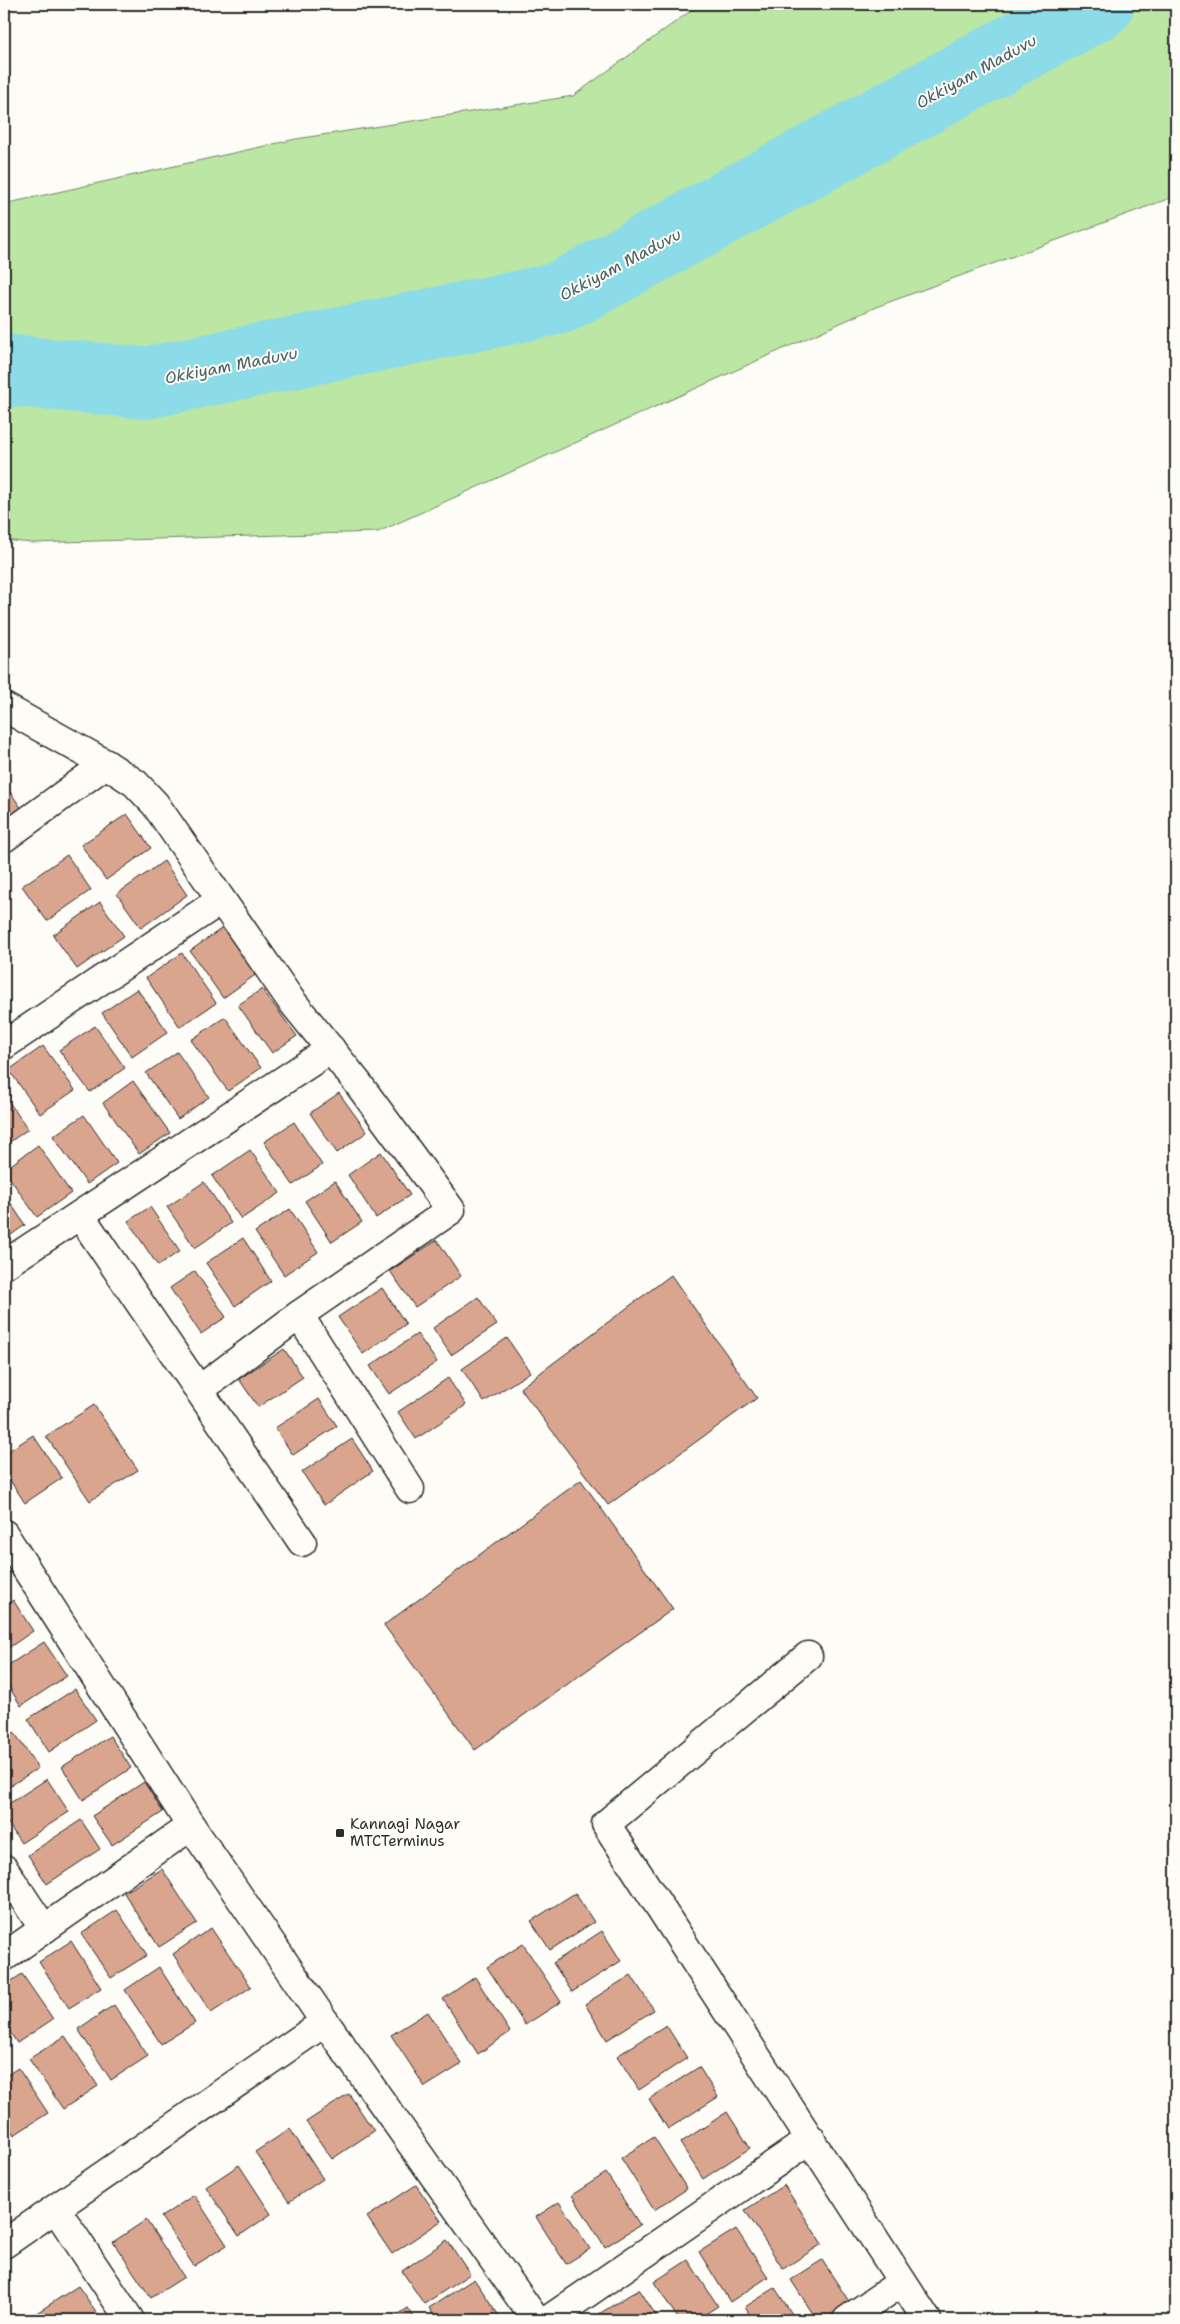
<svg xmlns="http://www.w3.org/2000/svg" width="1180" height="2324" font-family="'Shantell Sans',sans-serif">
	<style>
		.green { fill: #bbe6a3; stroke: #738867 }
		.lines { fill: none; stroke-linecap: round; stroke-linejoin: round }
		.river { stroke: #8cdbe9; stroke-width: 72 }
		.building { fill: #daa58f; stroke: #2b2b2b }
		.street-casing { stroke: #2b2b2b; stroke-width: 31 }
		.secondary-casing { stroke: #2b2b2b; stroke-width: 31 }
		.street { stroke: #fdfcf7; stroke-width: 28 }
		.secondary { stroke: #fdfcf7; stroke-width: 28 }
		.poi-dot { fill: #2b2b2b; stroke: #fdfcf7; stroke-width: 2 }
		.labels { text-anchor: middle; stroke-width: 4; stroke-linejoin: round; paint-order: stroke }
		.poi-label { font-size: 15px; fill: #2b2b2b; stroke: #fdfcf7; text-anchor: start }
		.water-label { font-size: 16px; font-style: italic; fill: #486064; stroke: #fdfcf7 }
	</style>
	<rect width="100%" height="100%" fill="#fdfcf7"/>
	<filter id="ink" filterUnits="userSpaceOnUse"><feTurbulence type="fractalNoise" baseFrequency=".02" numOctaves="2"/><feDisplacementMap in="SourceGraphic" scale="10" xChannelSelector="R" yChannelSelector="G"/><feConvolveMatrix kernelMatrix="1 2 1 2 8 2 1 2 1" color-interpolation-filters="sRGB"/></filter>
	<g filter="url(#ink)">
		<polygon class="green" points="700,4 1176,4 1176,196 876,307 378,532 32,543 4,540 4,204 296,139 573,96"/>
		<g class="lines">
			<polyline class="river" points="4,370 145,383 560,298 1098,4"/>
		</g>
		<g class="building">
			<polygon points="4,783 26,815 4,831"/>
			<polygon points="127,814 151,848 106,880 81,845"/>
			<polygon points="67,855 91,890 47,921 22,886"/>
			<polygon points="164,861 187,895 141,928 117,894"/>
			<polygon points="100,902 124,936 77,969 53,935"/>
			<polygon points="225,926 258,973 223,998 190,951"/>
			<polygon points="182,953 216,1003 180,1027 146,978"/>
			<polygon points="137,989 168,1032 132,1057 102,1013"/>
			<polygon points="262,989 297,1036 272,1053 238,1005"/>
			<polygon points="225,1017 261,1068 228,1091 191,1040"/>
			<polygon points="95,1026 125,1068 90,1092 59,1050"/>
			<polygon points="43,1046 75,1090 40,1114 9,1070"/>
			<polygon points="177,1052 209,1097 178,1119 146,1073"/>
			<polygon points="133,1081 170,1133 139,1154 103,1103"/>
			<polygon points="339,1093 367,1132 337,1153 310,1113"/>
			<polygon points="4,1095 28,1129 4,1146"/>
			<polygon points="84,1115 117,1163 87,1184 53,1136"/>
			<polygon points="294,1122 322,1165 293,1185 264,1142"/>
			<polygon points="38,1145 71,1193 37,1217 4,1170"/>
			<polygon points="250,1150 280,1193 241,1219 212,1176"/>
			<polygon points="381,1152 410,1195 376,1218 348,1175"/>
			<polygon points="335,1181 362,1222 332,1242 305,1201"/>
			<polygon points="204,1182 231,1223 195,1248 167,1207"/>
			<polygon points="4,1193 25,1225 4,1240"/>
			<polygon points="150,1207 180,1251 158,1266 128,1221"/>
			<polygon points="290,1209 318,1252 284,1275 255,1232"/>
			<polygon points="243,1238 271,1281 235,1306 206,1263"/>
			<polygon points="437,1240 461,1276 415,1307 390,1271"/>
			<polygon points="195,1271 226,1317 201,1334 170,1288"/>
			<polygon points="671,1275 757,1398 608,1505 520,1388"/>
			<polygon points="382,1288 406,1324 363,1354 338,1317"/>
			<polygon points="478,1297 497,1325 451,1355 433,1328"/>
			<polygon points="417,1334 437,1362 389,1394 370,1366"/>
			<polygon points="507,1338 530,1372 484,1402 462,1369"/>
			<polygon points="284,1349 303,1377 258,1407 239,1379"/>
			<polygon points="448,1378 466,1405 416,1439 398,1412"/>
			<polygon points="319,1399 337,1426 293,1455 275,1428"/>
			<polygon points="94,1405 138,1470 90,1501 46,1436"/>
			<polygon points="33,1435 62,1478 25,1503 4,1471 4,1454"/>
			<polygon points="352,1439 373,1471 324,1505 302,1472"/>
			<polygon points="581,1480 673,1609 475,1750 384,1625"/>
			<polygon points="13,1600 33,1631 4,1651 4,1607"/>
			<polygon points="44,1642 67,1676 21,1706 4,1679 4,1668"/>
			<polygon points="75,1689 96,1720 49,1752 28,1719"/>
			<polygon points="14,1732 38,1768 4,1790 4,1738"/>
			<polygon points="110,1736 131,1768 83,1800 62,1767"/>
			<polygon points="47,1779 69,1812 21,1843 4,1817 4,1807"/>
			<polygon points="144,1782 163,1812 112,1845 92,1816"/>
			<polygon points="81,1820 100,1849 47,1884 28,1855"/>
			<polygon points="162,1869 197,1923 159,1947 124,1893"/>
			<polygon points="575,1893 594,1922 550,1950 531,1921"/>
			<polygon points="117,1910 147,1955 111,1978 81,1934"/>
			<polygon points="211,1928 251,1987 211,2013 173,1954"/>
			<polygon points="602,1931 621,1961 572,1992 553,1963"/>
			<polygon points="71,1941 101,1988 69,2008 39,1962"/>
			<polygon points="523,1944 561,2002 525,2025 487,1967"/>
			<polygon points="159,1967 195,2023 161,2044 125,1990"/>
			<polygon points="22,1974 53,2019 17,2043 4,2023 4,1986"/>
			<polygon points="631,1975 654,2010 607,2040 585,2004"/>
			<polygon points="475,1977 510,2032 478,2054 443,1999"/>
			<polygon points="114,2005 148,2056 111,2080 78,2029"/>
			<polygon points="428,2012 462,2064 425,2087 391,2035"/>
			<polygon points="666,2025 687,2058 639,2090 617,2056"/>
			<polygon points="65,2036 98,2086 63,2109 29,2059"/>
			<polygon points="699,2067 718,2097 668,2129 649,2099"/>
			<polygon points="18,2068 48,2113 14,2135 4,2119 4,2077"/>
			<polygon points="349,2094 374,2131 332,2159 306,2122"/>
			<polygon points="727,2112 750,2148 703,2179 680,2143"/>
			<polygon points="290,2129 323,2179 289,2202 255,2152"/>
			<polygon points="654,2137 687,2189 654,2210 621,2158"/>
			<polygon points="239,2165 271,2214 239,2236 206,2187"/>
			<polygon points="606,2173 640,2225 605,2247 572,2195"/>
			<polygon points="416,2185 441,2221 392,2254 367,2217"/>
			<polygon points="784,2185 822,2244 783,2269 745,2210"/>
			<polygon points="194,2195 227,2245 194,2266 161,2217"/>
			<polygon points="559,2202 590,2249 566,2264 536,2217"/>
			<polygon points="146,2220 184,2277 151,2298 113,2242"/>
			<polygon points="736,2229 768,2277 730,2302 699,2252"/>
			<polygon points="447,2240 470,2274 424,2304 402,2271"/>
			<polygon points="688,2260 718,2306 696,2320 679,2320 654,2282"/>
			<polygon points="822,2260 850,2303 823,2320 817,2320 791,2280"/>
			<polygon points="474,2279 500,2317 494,2320 437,2320 429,2308"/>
			<polygon points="78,2286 102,2320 35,2320 32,2316"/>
			<polygon points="775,2288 796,2320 753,2320 745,2307"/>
			<polygon points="639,2289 659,2320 603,2320 599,2314"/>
			<polygon points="408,2308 416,2320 390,2320"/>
		</g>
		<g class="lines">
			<defs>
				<g id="street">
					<polyline points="4,707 106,764 135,783 155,804 290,999 357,1082 451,1210 299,1315 199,1390"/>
					<polyline points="4,838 106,764"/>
					<polyline points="4,1045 221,900"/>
					<polyline points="80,1215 302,1542"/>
					<polyline points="4,1265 331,1049"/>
					<polyline points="299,1315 410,1489"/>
					<polyline points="4,1534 191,1826 325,2022"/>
					<polyline points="808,1656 606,1824 927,2320"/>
					<polyline points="4,1869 44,1929"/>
					<polyline points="4,1957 191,1826"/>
					<polyline points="56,2209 130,2320"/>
					<polyline points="548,2320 811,2139"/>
					<polyline points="847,2320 902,2282"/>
				</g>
				<polyline id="secondary" points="4,2244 325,2022 536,2320"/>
			</defs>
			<use href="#street" class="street-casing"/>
			<use href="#secondary" class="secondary-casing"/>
			<use href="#street" class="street"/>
			<use href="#secondary" class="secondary"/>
		</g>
	</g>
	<rect class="poi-dot" x="335" y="1828" width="10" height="10" rx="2.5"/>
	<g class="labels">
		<g class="poi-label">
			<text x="350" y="1829">Kannagi Nagar<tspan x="350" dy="17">MTCTerminus</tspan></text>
		</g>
		<g class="water-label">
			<text transform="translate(976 71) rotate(-29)" y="6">Okkiyam Maduvu</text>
			<text transform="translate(620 264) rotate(-28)" y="6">Okkiyam Maduvu</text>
			<text transform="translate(231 365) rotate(-11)" y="6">Okkiyam Maduvu</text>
		</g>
	</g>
	<rect width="1180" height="2324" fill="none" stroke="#fdfcf7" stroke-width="20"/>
	<rect x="10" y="10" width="1160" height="2304" fill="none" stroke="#2b2b2b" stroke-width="2" filter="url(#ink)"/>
</svg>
